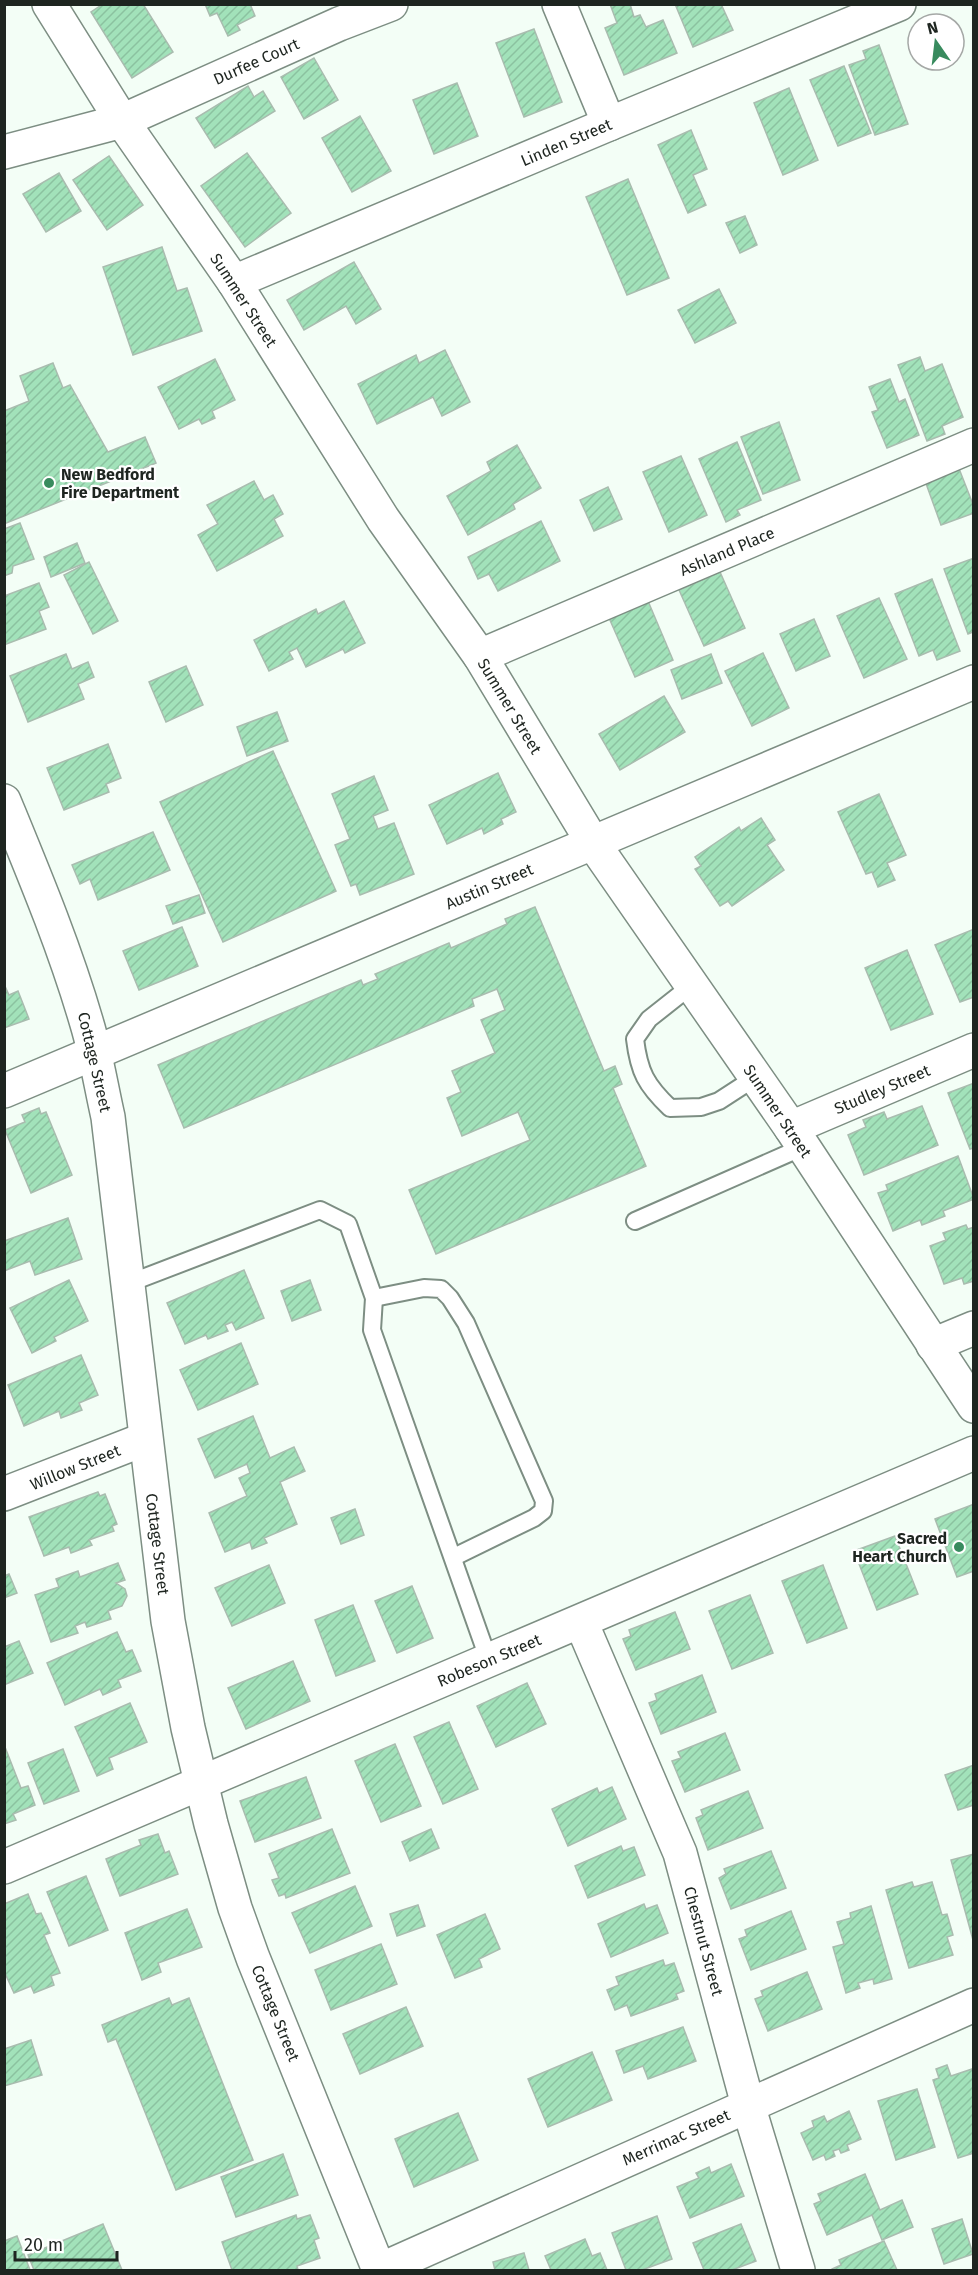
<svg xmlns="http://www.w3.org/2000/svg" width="978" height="2275" font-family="'Fira Sans',sans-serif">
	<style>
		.building { fill: url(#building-hatch); stroke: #a9bcaf; stroke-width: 1.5 }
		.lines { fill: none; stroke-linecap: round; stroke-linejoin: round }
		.lane-casing { stroke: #7d8e83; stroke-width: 20 }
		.street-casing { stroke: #7d8e83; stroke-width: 36 }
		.secondary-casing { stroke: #7d8e83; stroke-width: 36 }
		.lane { stroke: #fff; stroke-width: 16 }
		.street { stroke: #fff; stroke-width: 33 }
		.secondary { stroke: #fff; stroke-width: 33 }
		.poi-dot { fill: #388b5e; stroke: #fff; stroke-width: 2 }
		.labels { text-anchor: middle; stroke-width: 4.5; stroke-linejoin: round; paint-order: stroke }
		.street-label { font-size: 16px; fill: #1e2520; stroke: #fff }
		.poi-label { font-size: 16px; font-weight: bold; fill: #1e2520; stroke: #fff; text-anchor: start }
	</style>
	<defs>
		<pattern id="building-hatch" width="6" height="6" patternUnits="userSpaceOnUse" patternTransform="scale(1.5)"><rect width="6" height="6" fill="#a2e2ba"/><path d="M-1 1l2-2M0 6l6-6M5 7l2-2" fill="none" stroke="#8bc2a0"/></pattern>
	</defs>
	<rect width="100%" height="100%" fill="#f3fef6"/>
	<g class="building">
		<polygon points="103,4 143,4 173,52 132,78 91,12"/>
		<polygon points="205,4 250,4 255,16 237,25 240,30 228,36 217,13 210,16"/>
		<polygon points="610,4 630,4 634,17 640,15 646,27 663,20 677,53 624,75 605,28 617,23"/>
		<polygon points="675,4 721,4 733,30 693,47"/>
		<polygon points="534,29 562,102 524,117 496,43"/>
		<polygon points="879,45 908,124 875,135 849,65 866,59 863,51"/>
		<polygon points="314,58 338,100 304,119 281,77"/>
		<polygon points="844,66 871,133 838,146 810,80"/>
		<polygon points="457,83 478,136 434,154 413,100"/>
		<polygon points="248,86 254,97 263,91 275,111 215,148 196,118"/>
		<polygon points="789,88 818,160 783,175 754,103"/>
		<polygon points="360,116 391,171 352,192 322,138"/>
		<polygon points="691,130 707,169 693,175 706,205 688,213 658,145"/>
		<polygon points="247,153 291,213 245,247 201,186"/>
		<polygon points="109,156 143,205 107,230 73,180"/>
		<polygon points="59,173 81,211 46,232 23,194"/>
		<polygon points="628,179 669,278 627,295 586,197"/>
		<polygon points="745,216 757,245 740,253 726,223"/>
		<polygon points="162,247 177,291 187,288 202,331 133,355 103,267"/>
		<polygon points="354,262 381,309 356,324 346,306 304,330 287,300"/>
		<polygon points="719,289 736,323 695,343 678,310"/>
		<polygon points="445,350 470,402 442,416 433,397 377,424 358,384 416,355 419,363"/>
		<polygon points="920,357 925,371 942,364 963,417 942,426 945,434 927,441 898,365"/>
		<polygon points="215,359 235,400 212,411 215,418 202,424 199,419 179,429 158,387"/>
		<polygon points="53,363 63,388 70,385 108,452 145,437 156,463 4,524 4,411 29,401 20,376"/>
		<polygon points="890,379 899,402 905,399 919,435 887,448 872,412 878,410 869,387"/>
		<polygon points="779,422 800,480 763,494 741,437"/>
		<polygon points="737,442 761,500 737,510 740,515 726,522 699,459"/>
		<polygon points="517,445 541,488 513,504 515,509 468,535 447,496 491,471 487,462"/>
		<polygon points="681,456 707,515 669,532 643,472"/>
		<polygon points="958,466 974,507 974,513 941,525 924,478"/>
		<polygon points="254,481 264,500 273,495 283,514 274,519 283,536 217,571 198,535 218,524 207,505"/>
		<polygon points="608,487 622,519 594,531 580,500"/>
		<polygon points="541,521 560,561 498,591 489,574 478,579 468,557"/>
		<polygon points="20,523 34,559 13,566 12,573 4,576 4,529"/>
		<polygon points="77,543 85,563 51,577 44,557"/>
		<polygon points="974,558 974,634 973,632 968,634 944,569"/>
		<polygon points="89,562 118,621 93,634 64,575"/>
		<polygon points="720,572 745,628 704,646 679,590"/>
		<polygon points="932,579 960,651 937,660 933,650 919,656 895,594"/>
		<polygon points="39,583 49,607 39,611 46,629 4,645 4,596"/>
		<polygon points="879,598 907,659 864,678 837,616"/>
		<polygon points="344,601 365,643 345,653 343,649 306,667 297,648 289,652 293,659 269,671 254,640 316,609 318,614"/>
		<polygon points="648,601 673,660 635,677 609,618"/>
		<polygon points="814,619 830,656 796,671 780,634"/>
		<polygon points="763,653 789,708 752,726 725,671"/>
		<polygon points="66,654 72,669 88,662 94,677 78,684 84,699 28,722 10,676"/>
		<polygon points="711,654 722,683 682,699 671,670"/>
		<polygon points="186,666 203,705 166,722 149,682"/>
		<polygon points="664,696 685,732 620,770 599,734"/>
		<polygon points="277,712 288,741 247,756 237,727"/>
		<polygon points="108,744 121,778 106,784 109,792 64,810 47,768"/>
		<polygon points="273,751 336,891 223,942 160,802"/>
		<polygon points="498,773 516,812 501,819 503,824 484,834 482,828 447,844 429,805"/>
		<polygon points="374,776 388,810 373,816 378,829 394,823 414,874 360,895 356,884 351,886 335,845 350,839 332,794"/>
		<polygon points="879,794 906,855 887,863 895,880 878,887 872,872 866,874 838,812"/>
		<polygon points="761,818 775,840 767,845 784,870 732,906 728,901 720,906 695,869 701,866 695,857 739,827 741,831"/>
		<polygon points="153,832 170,870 98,900 90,879 80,884 72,865"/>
		<polygon points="199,895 205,913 173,924 166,906"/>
		<polygon points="535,907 604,1071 615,1066 622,1084 613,1088 646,1166 436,1254 409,1190 530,1140 518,1112 462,1136 447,1098 461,1092 452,1071 495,1053 481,1020 505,1010 497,989 472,999 474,1006 184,1128 158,1065 361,980 363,985 378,979 375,974 449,943 451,948 507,924 505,919"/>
		<polygon points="182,927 198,966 139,990 123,951"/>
		<polygon points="974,929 974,997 960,1002 935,945"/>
		<polygon points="907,950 933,1014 891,1030 865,968"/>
		<polygon points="4,984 9,995 18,991 29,1019 4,1028"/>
		<polygon points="974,1083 974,1148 970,1149 948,1093"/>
		<polygon points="922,1106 938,1145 864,1175 848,1135 866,1127 863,1120 884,1112 887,1119"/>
		<polygon points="39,1108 41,1114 46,1112 72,1175 31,1193 5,1130 25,1122 22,1115"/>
		<polygon points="958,1156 974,1199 943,1211 945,1216 922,1225 920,1220 893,1231 878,1193 888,1190 886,1185"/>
		<polygon points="68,1218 82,1259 35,1275 30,1261 4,1271 4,1241"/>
		<polygon points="966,1225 968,1229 974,1227 974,1281 964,1284 962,1278 944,1284 930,1246 946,1240 943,1233"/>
		<polygon points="244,1270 264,1318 236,1330 232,1322 225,1325 228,1331 208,1339 206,1335 185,1344 167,1303"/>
		<polygon points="69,1280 88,1321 54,1337 56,1341 32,1353 10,1308"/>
		<polygon points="310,1280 321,1310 292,1321 281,1291"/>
		<polygon points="241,1343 258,1384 198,1410 180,1370"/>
		<polygon points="81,1355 98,1395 79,1403 82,1410 61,1418 59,1411 24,1426 8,1385"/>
		<polygon points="253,1416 270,1458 294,1447 305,1471 280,1482 297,1524 264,1538 267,1543 252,1549 250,1542 225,1552 209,1513 247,1496 239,1478 250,1473 247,1464 215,1478 198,1439"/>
		<polygon points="98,1492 100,1496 105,1494 117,1524 112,1526 114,1531 89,1540 92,1545 71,1553 69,1547 44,1556 29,1517"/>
		<polygon points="974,1504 974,1571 957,1577 935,1519"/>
		<polygon points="355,1509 364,1535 341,1544 331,1518"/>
		<polygon points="895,1536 918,1594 877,1610 854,1551"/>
		<polygon points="118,1563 125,1580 116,1583 125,1589 127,1596 122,1606 108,1611 111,1619 87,1627 85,1622 75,1626 78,1633 51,1642 35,1595 59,1587 56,1579 78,1571 80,1577"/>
		<polygon points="269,1565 285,1603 232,1626 215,1588"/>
		<polygon points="823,1565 847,1628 807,1643 782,1581"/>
		<polygon points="9,1574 17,1593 4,1598 4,1576"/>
		<polygon points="412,1586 433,1638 397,1653 375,1601"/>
		<polygon points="750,1595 773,1653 732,1669 709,1611"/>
		<polygon points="353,1605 375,1661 336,1676 315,1620"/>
		<polygon points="675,1612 690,1649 636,1670 623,1639 631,1636 629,1630"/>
		<polygon points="117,1632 126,1652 132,1650 141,1671 118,1680 121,1687 103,1695 100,1689 65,1705 47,1663"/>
		<polygon points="19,1641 33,1673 4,1685 4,1647"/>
		<polygon points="293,1661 310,1701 246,1729 228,1688"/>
		<polygon points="702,1675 716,1712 661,1734 649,1703 657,1700 655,1694"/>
		<polygon points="527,1683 546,1724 496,1747 477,1706"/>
		<polygon points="130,1703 147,1742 109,1758 113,1769 97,1776 75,1727"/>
		<polygon points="449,1722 478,1789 443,1804 414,1737"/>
		<polygon points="725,1733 740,1770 685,1792 672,1761 681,1758 678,1752"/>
		<polygon points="395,1744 421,1806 381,1822 355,1761"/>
		<polygon points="5,1747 21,1788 28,1786 35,1805 13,1814 16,1820 4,1824"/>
		<polygon points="63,1749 79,1791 44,1804 28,1763"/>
		<polygon points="974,1765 974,1805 958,1810 945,1775"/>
		<polygon points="306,1777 321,1818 255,1842 240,1801"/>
		<polygon points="612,1787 626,1819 568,1846 552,1809 597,1788 599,1793"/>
		<polygon points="748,1791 763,1828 708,1850 696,1818 703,1815 701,1810"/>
		<polygon points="332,1829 350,1873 286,1898 285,1894 279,1896 272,1880 279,1878 269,1854"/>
		<polygon points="431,1829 439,1848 410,1861 402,1842"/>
		<polygon points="158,1834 165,1853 169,1851 178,1874 120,1896 106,1859 141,1845 139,1840"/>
		<polygon points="621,1846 623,1851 634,1847 645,1875 588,1898 575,1866"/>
		<polygon points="771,1851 786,1888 731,1909 719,1878 726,1874 724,1869"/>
		<polygon points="974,1854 974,1940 973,1940 951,1860"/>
		<polygon points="86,1876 108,1930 69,1946 47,1892"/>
		<polygon points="912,1882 914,1887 932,1882 942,1915 947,1914 953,1935 947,1937 953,1955 909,1968 886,1890"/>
		<polygon points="355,1886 372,1926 310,1953 292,1913"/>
		<polygon points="28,1894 36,1914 41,1913 50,1933 44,1935 60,1973 51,1976 54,1985 34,1993 31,1986 14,1993 4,1971 4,1904"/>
		<polygon points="644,1904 646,1909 657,1905 668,1933 611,1957 598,1924"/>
		<polygon points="418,1905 425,1926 397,1936 390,1914"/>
		<polygon points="871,1906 892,1979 874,1984 873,1979 858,1983 860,1988 846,1993 833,1947 844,1944 837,1922 851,1918 850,1913"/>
		<polygon points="187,1909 202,1947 158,1963 161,1972 142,1980 125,1933"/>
		<polygon points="791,1911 806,1949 751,1970 739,1939 747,1936 745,1930"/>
		<polygon points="485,1914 500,1949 479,1959 482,1967 455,1978 437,1935"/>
		<polygon points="381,1944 397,1984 331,2010 315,1970"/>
		<polygon points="663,1960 665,1966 674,1963 684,1991 676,1994 678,1999 631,2016 627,2005 615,2010 607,1990 619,1985 616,1977"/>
		<polygon points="807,1972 822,2009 768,2031 755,1999 763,1996 761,1991"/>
		<polygon points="169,1998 172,2005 189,1998 253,2160 176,2190 116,2039 108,2042 102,2025"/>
		<polygon points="406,2007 423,2046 360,2074 343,2034"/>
		<polygon points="683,2027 696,2061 648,2079 643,2066 624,2073 616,2051"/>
		<polygon points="31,2040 42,2075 4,2086 4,2049"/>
		<polygon points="592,2052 612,2100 548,2127 528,2079"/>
		<polygon points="947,2065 951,2076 972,2069 974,2075 974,2153 958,2158 933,2080 939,2078 936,2069"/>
		<polygon points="917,2089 935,2147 896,2160 878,2101"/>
		<polygon points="849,2111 861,2139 847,2145 849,2150 841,2153 839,2149 833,2151 835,2156 826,2160 824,2155 813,2160 801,2133 814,2127 812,2121 824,2116 827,2122"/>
		<polygon points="458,2113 478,2160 414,2187 395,2139"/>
		<polygon points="283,2154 298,2195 236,2217 221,2177"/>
		<polygon points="731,2164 744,2196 690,2218 677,2187 699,2178 696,2173 709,2167 711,2173"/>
		<polygon points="865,2174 880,2210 902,2200 913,2227 882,2240 872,2215 827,2235 814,2204 821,2201 818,2194"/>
		<polygon points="296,2215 297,2219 310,2215 319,2238 314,2240 320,2258 297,2266 298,2270 232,2270 222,2242"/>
		<polygon points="657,2216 672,2259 642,2270 626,2270 612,2233"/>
		<polygon points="962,2219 973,2254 944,2264 932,2229"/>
		<polygon points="103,2224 122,2270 34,2270 28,2255"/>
		<polygon points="741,2224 756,2261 732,2270 704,2270 693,2243"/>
		<polygon points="17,2236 30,2270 4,2270 4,2241"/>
		<polygon points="585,2239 592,2256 600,2253 607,2270 551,2270 545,2256"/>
		<polygon points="884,2241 897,2270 832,2270 832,2269 841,2265 839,2260"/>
		<polygon points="524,2253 529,2270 493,2270 495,2270 493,2262"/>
	</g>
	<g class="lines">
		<defs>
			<g id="lane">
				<path d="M692,985L649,1019L635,1039C639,1072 646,1085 670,1108L701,1107L719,1101L756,1077"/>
				<polyline points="635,1221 803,1147"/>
				<polyline points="127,1284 320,1210 348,1224 374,1298 372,1330 489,1661"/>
				<polyline points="374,1298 424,1288 441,1289 450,1298 466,1323 544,1501 543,1511 534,1518 454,1557"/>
			</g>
			<g id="street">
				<polyline points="559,4 609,124"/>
				<polyline points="122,121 339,24 391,4"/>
				<polyline points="480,656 974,445"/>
				<polyline points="4,1091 974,682"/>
				<polyline points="791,1128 974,1050"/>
				<polyline points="933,1345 974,1328"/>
				<polyline points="4,1494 145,1439"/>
				<polyline points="581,1622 680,1853 748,2105 798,2270"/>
				<polyline points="4,1867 974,1453"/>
				<polyline points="380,2270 974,2005"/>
			</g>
			<g id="secondary">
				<polyline points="49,4 122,121 234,282 383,519 480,656 593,843 791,1128 974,1406"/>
				<polyline points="4,152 122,121"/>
				<polyline points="234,282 609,124 899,4"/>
				<path d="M4,801C34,874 65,948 87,1024C96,1054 101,1086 108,1117L168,1621L188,1728L211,1824L235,1908L253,1958L379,2270"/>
			</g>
		</defs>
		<use href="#lane" class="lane-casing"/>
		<use href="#street" class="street-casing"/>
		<use href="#secondary" class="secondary-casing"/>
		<use href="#lane" class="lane"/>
		<use href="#street" class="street"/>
		<use href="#secondary" class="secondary"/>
	</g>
	<g class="poi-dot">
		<circle cx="49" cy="483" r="6"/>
		<circle cx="959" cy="1547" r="6"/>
	</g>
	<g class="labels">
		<g class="street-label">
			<text transform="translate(256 61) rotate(-24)" y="6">Durfee Court</text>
			<text transform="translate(566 142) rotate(-23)" y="6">Linden Street</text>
			<text transform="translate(244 300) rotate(57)" y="6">Summer Street</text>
			<text transform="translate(727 551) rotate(-23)" y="6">Ashland Place</text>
			<text transform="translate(510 706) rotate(59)" y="6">Summer Street</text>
			<text transform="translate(489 886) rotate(-23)" y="6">Austin Street</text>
			<text transform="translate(95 1062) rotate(77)" y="6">Cottage Street</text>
			<text transform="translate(882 1089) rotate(-23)" y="6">Studley Street</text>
			<text transform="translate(778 1111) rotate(56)" y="6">Summer Street</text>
			<text transform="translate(75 1467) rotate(-22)" y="6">Willow Street</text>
			<text transform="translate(158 1544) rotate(83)" y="6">Cottage Street</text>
			<text transform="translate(489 1660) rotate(-23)" y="6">Robeson Street</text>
			<text transform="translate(704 1941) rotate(75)" y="6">Chestnut Street</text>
			<text transform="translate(276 2013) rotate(68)" y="6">Cottage Street</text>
			<text transform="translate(676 2137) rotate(-24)" y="6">Merrimac Street</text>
		</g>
		<g class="poi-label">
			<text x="61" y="480">New Bedford<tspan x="61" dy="18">Fire Department</tspan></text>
			<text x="947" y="1544" text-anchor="end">Sacred<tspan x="947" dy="18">Heart Church</tspan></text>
		</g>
	</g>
	<rect width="978" height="2275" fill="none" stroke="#1e2520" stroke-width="12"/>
	<g transform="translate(936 42) rotate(346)"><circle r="28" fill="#ffffff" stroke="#a5a8a6" stroke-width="1.5"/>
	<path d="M0-4.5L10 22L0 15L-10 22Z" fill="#388b5e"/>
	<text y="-9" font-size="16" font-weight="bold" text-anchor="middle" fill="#1e2520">N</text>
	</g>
	<path d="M15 2251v9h102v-9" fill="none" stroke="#1e2520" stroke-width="3"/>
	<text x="24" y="2251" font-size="18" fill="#1e2520" stroke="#ffffff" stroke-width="4.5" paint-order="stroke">20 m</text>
</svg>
